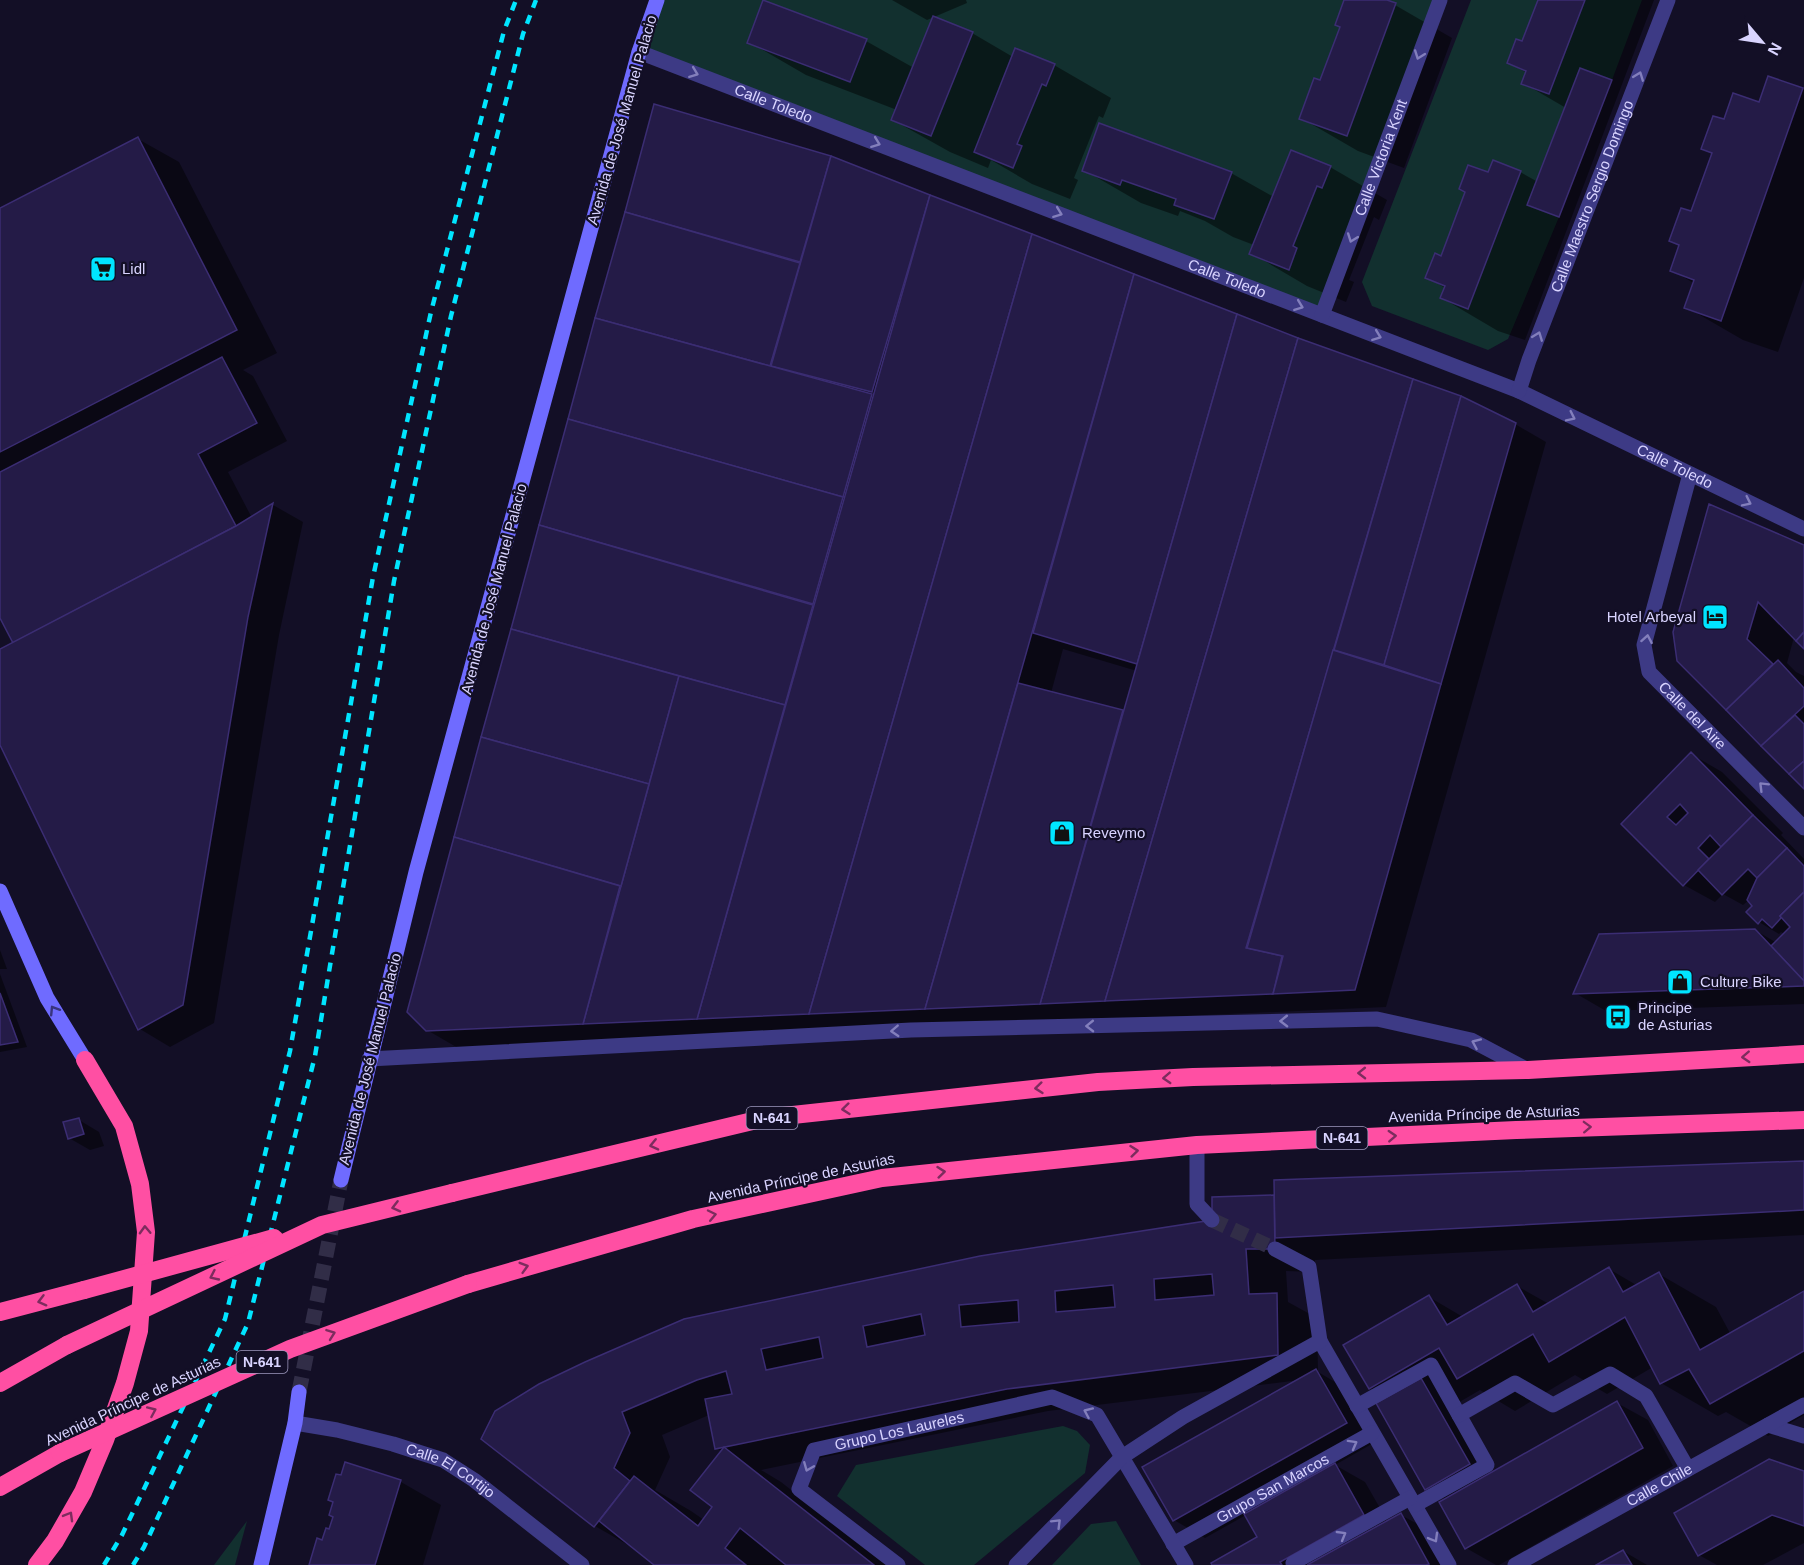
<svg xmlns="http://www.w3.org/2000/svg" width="1804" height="1565" font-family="Arial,sans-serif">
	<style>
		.green { fill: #12302f }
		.shadow { fill: #0007; fill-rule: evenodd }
		.building { fill: #241b47; stroke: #3b2d73; stroke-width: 1.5; fill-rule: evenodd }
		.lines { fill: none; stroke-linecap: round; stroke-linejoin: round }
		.street-tunnel { stroke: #312d47; stroke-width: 15; stroke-dasharray: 15 8; stroke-linecap: butt }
		.secondary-tunnel { stroke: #312d47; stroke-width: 15; stroke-dasharray: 15 8; stroke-linecap: butt }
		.street { stroke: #3d3a85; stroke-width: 15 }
		.secondary { stroke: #6f6bff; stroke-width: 15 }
		.highway { stroke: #ff4fa3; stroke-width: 18 }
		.rail { stroke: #00e5ff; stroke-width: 4.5; stroke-dasharray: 9 8; stroke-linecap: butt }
		.highway-bridge { stroke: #ff4fa3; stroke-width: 18 }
		.oneway { stroke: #837fbc }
		.oneway2 { stroke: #38347d }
		.oneway3 { stroke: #7d2c5e }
		.labels { text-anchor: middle; stroke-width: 4.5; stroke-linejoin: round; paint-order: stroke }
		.shield { fill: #130f26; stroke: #9e99be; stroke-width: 1.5 }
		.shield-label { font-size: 14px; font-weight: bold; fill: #d9d4ff }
		.street-label { font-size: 15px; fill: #d9d4ff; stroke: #130f26 }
		.poi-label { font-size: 15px; fill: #d9d4ff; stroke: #130f26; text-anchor: start }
	</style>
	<rect width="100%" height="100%" fill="#130f26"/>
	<g class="green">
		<polygon points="657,0 1440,0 1322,315 639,52"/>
		<polygon points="1471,0 1642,0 1612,80 1580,68 1527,205 1559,217 1508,339 1488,350 1372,306 1362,282"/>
		<polygon points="1063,1426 1077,1431 1090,1445 1085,1473 974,1565 925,1565 837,1496 856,1465"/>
		<polygon points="247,1521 235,1565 214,1565"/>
		<polygon points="1116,1521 1141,1565 1052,1565 1091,1524"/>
	</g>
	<g class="shadow">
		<polygon points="892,0 966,0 967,3 927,20"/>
		<polygon points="1345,0 1382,0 1395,5 1452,38 1404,168 1358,151 1301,118 1320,82 1341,27"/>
		<polygon points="1539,0 1654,0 1525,340 1498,331 1442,298 1445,288 1427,277 1442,257 1489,174 1520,172 1538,182 1566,108 1523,83 1527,73 1509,63 1523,43"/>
		<polygon points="972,33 1013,57 1054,65 1111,98 1103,118 1099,116 1074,178 1078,180 1070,199 1032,184 991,160 988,168 950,152 893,120 897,110 806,75 749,42 866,41 914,68"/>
		<polygon points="1802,89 1804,90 1804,278 1778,352 1743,340 1686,307 1695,284 1672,270 1680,246 1671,241 1692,213 1713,154 1703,148 1725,121 1760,104"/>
		<path d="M655,106L830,158L1297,339L1460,398L1515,424L1546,442L1386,1007L458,1048L427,1030L408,1011ZM1063,649L1137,671L1125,712L1051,693Z"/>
		<polygon points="138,139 179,162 277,353 243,370 253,376 287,441 228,472 252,518 273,505 303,522 279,635 214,1023 170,1047 140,1029 0,742 0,651 15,643 0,615 0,209"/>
		<polygon points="1330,167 1387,200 1379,220 1374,217 1349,280 1354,282 1346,302 1307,286 1251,253 1254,245 1233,237 1205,221 1180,211 1178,216 1141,203 1084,170 1231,173 1274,197"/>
		<polygon points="1804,546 1804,647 1794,637 1787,663 1796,672 1804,676 1804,787 1679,660"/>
		<polygon points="1691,754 1722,772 1783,833 1781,835 1804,859 1804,1004 1606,1011 1575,993 1755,930 1777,943 1785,934 1781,932 1779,934 1759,922 1755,906 1749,900 1743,905 1723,894 1715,902 1684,885 1623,824"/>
		<polygon points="0,950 7,969 0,969"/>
		<polygon points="0,974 27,1047 0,1052"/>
		<polygon points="79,1120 99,1132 104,1146 90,1150 69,1138"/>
		<path d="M1804,1163V1235L1315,1260V1272L1286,1271L1288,1302L1317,1318L1318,1372L1347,1389L1377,1441L1335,1465L1365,1482L1388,1522L1401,1515L1432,1532L1450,1565H1213L1259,1538L1246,1515L1205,1538L1174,1520L1300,1380L1048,1411L761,1470L781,1482L887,1565H657L635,1549L595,1526L497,1412L1214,1221L1213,1199L1276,1196ZM709,1415L716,1448L722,1451L714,1507L704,1520L691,1511L655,1490L670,1457L662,1435Z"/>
		<polygon points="1609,1269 1638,1286 1659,1274 1716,1307 1731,1335 1804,1293 1804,1415 1768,1436 1726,1412 1718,1416 1661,1383 1653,1367 1607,1394 1575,1375 1515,1411 1480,1390 1451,1407 1490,1475 1617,1403 1648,1420 1673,1466 1499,1565 1496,1565 1466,1548 1446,1500 1427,1489 1388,1399 1370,1388 1429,1297 1463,1317 1517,1286 1549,1304"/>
		<polygon points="346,1464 401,1482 441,1505 423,1565 312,1565 323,1542 330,1531"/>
		<polygon points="1804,1473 1804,1543 1763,1565 1717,1565 1699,1555"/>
		<polygon points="1623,1551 1647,1565 1599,1565"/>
	</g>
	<g class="building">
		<polygon points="763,0 867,39 850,82 747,43"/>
		<polygon points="1344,0 1387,0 1396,3 1347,136 1299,119 1314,78 1320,80 1340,27 1335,25"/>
		<polygon points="1538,0 1585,0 1549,94 1521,84 1526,71 1507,63 1516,39 1522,41"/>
		<polygon points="933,16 973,32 931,136 891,120"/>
		<polygon points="1015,48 1055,64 1046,86 1042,84 1017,144 1022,146 1013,168 974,152"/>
		<polygon points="1580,68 1612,80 1559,217 1527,205"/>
		<polygon points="1768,76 1803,88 1721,321 1684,308 1694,280 1670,271 1679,245 1669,241 1681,208 1691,211 1712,153 1701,149 1713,116 1724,119 1733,93 1759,102"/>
		<polygon points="654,104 831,156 800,262 625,212"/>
		<polygon points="1099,123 1232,172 1214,219 1174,205 1176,199 1122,180 1120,185 1082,171"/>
		<polygon points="138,137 237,330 0,452 0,208"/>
		<polygon points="1291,150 1331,166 1322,188 1317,186 1293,246 1297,248 1289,270 1249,254"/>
		<polygon points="831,156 930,195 872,392 771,366"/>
		<polygon points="1493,160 1521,171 1468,309 1440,298 1445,286 1425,278 1435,253 1441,256 1465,192 1459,189 1468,165 1488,172"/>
		<polygon points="930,195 1032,234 809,1014 697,1019"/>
		<polygon points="625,212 800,263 770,366 595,318"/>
		<polygon points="1032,234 1134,274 925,1009 809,1014"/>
		<polygon points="1134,274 1237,314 1137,664 1033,633"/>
		<polygon points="1237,314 1298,338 1105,1001 1040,1004"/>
		<polygon points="595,318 872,394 843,497 568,419"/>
		<polygon points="1298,338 1413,379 1246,948 1282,956 1273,994 1105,1001"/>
		<polygon points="222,357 257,423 198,454 236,526 13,643 0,618 0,472"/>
		<polygon points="1413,379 1461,396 1384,665 1334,650"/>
		<polygon points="1461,396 1516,423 1441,684 1384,665"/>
		<polygon points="568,419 843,497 813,604 539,525"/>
		<polygon points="273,503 248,617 183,1005 138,1030 0,745 0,649 236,526"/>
		<polygon points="1709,504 1804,545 1804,632 1796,641 1758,602 1747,639 1773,664 1726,710 1677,661 1673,632"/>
		<polygon points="539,525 813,605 785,705 511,629"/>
		<polygon points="511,629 679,676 649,784 481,737"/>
		<polygon points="1804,632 1804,649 1796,641"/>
		<polygon points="1333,650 1441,684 1355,990 1273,994 1283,956 1247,948"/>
		<polygon points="1778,660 1804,688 1804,706 1761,746 1726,710"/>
		<polygon points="679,676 785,705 697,1019 583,1024"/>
		<polygon points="1018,683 1123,710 1040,1004 925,1009"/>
		<polygon points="1795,715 1804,724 1804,761 1789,774 1761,746"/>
		<polygon points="481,737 649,784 621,886 454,837"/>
		<path d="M1691,752L1753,815L1721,847L1710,835L1698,848L1709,859L1683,886L1621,824ZM1680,804L1688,813L1676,825L1667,817Z"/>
		<polygon points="1804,761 1804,789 1789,774"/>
		<polygon points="1753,815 1787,848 1757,878 1748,869 1722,895 1698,870"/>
		<polygon points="454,837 620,886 583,1024 426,1031 407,1012"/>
		<polygon points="1787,848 1804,866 1804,892 1780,916 1781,918 1772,928 1762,919 1758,924 1746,912 1752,906 1747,900 1757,878"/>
		<polygon points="1804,892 1804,981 1771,946 1790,927 1780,916"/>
		<polygon points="1755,929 1804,981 1804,986 1573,994 1599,934"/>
		<polygon points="0,993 18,1042 0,1045"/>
		<polygon points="79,1118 84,1134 68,1139 63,1122"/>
		<polygon points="1804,1161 1804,1210 1275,1238 1274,1180"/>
		<path d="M1274,1195L1275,1249H1246L1249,1294L1277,1293L1278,1355L1007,1389L715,1449L705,1399L732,1394L726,1371L697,1380L622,1412L630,1433L614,1468L630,1481L594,1527L481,1439L495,1411L539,1384L585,1362L684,1319L980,1256L1212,1220V1197ZM1212,1274L1214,1295L1155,1300L1154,1279ZM1113,1285L1115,1307L1056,1312L1055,1291ZM1018,1300L1019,1322L961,1327L959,1305ZM921,1314L925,1335L867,1347L863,1326ZM819,1337L823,1358L766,1370L761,1349Z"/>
		<polygon points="1609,1267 1623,1292 1659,1272 1700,1350 1804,1291 1804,1351 1710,1404 1689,1369 1660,1384 1625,1317 1549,1362 1533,1334 1457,1379 1439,1348 1369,1389 1343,1345 1429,1295 1447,1325 1517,1284 1533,1312"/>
		<polygon points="1316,1369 1347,1423 1173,1521 1142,1467"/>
		<polygon points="1421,1378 1470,1464 1425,1490 1376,1403"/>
		<polygon points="1617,1401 1643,1448 1465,1549 1439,1502"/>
		<polygon points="724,1447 874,1565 786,1565 740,1528 725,1548 746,1565 654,1565 599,1521 634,1476 698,1526 712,1507 690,1490"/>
		<polygon points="1769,1459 1804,1471 1804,1526 1772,1515 1698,1556 1674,1513"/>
		<polygon points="345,1462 401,1480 375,1565 309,1565 317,1538 322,1540 326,1528 329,1529 333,1517 329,1515 333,1502 328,1500 336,1474 341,1475"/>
		<polygon points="1335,1463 1364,1515 1280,1562 1282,1565 1212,1565 1211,1563 1257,1537 1244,1514"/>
		<polygon points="1401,1513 1429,1564 1426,1565 1307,1565"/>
		<polygon points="1623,1550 1632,1565 1596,1565"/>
	</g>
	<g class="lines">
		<polyline class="street-tunnel" points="1212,1220 1275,1249"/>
		<polyline class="secondary-tunnel" points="299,1392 341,1180"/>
		<g class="street">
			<path id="s1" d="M639,52L1519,391L1804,529"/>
			<path id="s2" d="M1322,315L1440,0"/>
			<path id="s3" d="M1519,391L1529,360L1668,0"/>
			<path id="s4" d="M1690,474L1644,645L1649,672L1804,828"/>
			<polyline points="369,1059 911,1030 1377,1019 1471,1040 1528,1070"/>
			<polyline points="1197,1145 1197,1204 1212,1220"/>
			<polyline points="1320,1341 1449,1565"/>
			<polyline points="1357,1406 1431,1365 1487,1465 1415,1505"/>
			<polyline points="1459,1415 1515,1383 1553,1405 1610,1374 1646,1396 1688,1469"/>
			<path id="s5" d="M295,1423L337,1430L393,1444L443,1460L474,1480L582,1565"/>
			<polyline points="1768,1425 1804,1436"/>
			<path id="s6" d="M1173,1544L1372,1433"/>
			<path id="s7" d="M898,1565L799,1489L814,1450L1052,1397L1097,1415L1186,1565"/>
			<polyline points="1016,1565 1122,1457 1183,1417 1320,1341 1309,1267 1275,1249"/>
			<polyline points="1294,1565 1293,1563 1410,1498"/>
			<path id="s8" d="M1515,1565L1804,1405"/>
		</g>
		<g class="secondary">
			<polyline points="0,891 47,998 85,1060"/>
			<polyline points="341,1180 416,872 639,52 657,0"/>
			<polyline points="261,1565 295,1423 299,1392"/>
		</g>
		<g class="highway">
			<polyline points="452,1193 765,1118 1098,1082 1193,1077 1528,1070 1804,1054"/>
			<polyline points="468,1284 693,1219 882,1178 1197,1145 1516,1130 1804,1120"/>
			<polyline points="0,1312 84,1290"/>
			<polyline points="0,1383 67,1345"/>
			<polyline points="0,1487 60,1453"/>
			<polyline points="37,1565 55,1541 83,1492 105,1440 125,1383 139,1331 146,1232 140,1184 124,1126 85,1060"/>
		</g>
		<g class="rail">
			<polyline points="104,1565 122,1535 225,1319 290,1051 373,577 431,312 504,31 516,0"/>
			<polyline points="133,1565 144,1547 248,1323 315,1056 394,581 451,316 523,34 536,0"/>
		</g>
		<g class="highway-bridge">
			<polyline points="84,1290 274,1238"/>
			<polyline points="67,1345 322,1225 452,1193"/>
			<polyline points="60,1453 290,1349 468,1284"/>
		</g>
	</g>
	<defs><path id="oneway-chevron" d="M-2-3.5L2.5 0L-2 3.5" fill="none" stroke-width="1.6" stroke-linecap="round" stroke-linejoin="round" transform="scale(1.5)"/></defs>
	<g class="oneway">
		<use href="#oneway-chevron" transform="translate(1419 55) rotate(110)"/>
		<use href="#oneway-chevron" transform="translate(694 73) rotate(21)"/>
		<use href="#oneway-chevron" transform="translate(1639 76) rotate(-69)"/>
		<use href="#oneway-chevron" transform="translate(876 143) rotate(21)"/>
		<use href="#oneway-chevron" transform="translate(1058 213) rotate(21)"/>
		<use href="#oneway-chevron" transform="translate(1352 238) rotate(110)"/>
		<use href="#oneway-chevron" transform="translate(1299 306) rotate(21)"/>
		<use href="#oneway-chevron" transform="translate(1377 336) rotate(21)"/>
		<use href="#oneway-chevron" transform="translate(1538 336) rotate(-69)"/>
		<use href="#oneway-chevron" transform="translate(1571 417) rotate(26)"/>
		<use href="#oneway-chevron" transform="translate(1747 502) rotate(26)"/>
		<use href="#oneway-chevron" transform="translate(1647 639) rotate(-80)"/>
		<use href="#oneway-chevron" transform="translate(1763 786) rotate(-135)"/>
		<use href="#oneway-chevron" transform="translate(1284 1021) rotate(179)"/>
		<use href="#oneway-chevron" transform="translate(1090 1026) rotate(179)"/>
		<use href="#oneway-chevron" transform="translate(895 1031) rotate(177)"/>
		<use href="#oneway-chevron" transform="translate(1476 1043) rotate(-156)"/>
		<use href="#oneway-chevron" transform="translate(1088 1412) rotate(-156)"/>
		<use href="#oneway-chevron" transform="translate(1353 1444) rotate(-29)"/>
		<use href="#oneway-chevron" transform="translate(808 1467) rotate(112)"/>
		<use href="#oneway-chevron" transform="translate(1057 1523) rotate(-45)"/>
		<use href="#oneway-chevron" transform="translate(1342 1535) rotate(-30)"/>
		<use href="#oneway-chevron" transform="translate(1434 1538) rotate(60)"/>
	</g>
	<use class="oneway2" href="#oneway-chevron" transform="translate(54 1010) rotate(-122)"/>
	<g class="oneway3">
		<use href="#oneway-chevron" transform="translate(1746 1057) rotate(177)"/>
		<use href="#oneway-chevron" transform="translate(1362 1073) rotate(179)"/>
		<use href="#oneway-chevron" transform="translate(1167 1078) rotate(177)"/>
		<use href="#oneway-chevron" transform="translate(1039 1088) rotate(174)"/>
		<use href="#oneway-chevron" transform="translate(846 1109) rotate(174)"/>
		<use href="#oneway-chevron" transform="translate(1587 1127) rotate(-2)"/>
		<use href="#oneway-chevron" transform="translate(1392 1136) rotate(-3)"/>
		<use href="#oneway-chevron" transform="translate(654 1145) rotate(167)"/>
		<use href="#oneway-chevron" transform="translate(1134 1151) rotate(-6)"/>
		<use href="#oneway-chevron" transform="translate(941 1172) rotate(-6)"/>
		<use href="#oneway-chevron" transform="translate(396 1207) rotate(166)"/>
		<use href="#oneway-chevron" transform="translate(712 1215) rotate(-12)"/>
		<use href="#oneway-chevron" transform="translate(145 1230) rotate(-92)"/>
		<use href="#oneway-chevron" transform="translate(524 1267) rotate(-16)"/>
		<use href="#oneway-chevron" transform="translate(214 1276) rotate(155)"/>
		<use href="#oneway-chevron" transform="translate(42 1301) rotate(165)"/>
		<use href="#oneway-chevron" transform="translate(331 1334) rotate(-20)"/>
		<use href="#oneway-chevron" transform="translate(152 1411) rotate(-24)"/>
		<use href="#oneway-chevron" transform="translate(69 1516) rotate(-60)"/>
	</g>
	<defs>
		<symbol id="supermarket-square" viewBox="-11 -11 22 22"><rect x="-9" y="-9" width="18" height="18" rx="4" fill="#00e5ff" stroke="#130f26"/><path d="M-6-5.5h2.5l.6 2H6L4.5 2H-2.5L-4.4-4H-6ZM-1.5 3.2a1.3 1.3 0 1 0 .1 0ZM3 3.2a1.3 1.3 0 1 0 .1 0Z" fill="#111"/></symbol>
		<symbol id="hotel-square" viewBox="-11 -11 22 22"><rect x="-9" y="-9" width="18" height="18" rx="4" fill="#00e5ff" stroke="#130f26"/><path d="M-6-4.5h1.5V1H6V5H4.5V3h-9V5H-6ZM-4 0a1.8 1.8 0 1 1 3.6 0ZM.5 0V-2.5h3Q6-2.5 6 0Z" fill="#111"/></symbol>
		<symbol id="shop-square" viewBox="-11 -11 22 22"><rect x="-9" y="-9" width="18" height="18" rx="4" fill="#00e5ff" stroke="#130f26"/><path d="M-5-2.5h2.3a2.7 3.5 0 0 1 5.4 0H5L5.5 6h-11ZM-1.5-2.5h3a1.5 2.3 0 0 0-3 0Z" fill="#111"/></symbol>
		<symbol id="bus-square" viewBox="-11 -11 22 22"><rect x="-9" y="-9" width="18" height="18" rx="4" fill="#00e5ff" stroke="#130f26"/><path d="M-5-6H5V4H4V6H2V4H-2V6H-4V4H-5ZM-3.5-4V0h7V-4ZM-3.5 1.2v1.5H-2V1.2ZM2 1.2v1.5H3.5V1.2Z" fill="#111"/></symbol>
	</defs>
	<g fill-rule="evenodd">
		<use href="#supermarket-square" x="88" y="254" width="30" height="30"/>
		<use href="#hotel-square" x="1700" y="602" width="30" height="30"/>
		<use href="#shop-square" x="1047" y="818" width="30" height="30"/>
		<use href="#shop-square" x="1665" y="967" width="30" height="30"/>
		<use href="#bus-square" x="1603" y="1002" width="30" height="30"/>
	</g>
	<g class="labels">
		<g class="shield">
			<rect x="746.5" y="1107" width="51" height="22" rx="4.5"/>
			<rect x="1316.5" y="1127" width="51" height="22" rx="4.5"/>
			<rect x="236.5" y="1351" width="51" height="22" rx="4.5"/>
		</g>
		<g class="shield-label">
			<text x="772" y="1123">N-641</text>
			<text x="1342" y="1143">N-641</text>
			<text x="262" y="1367">N-641</text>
		</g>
		<g class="street-label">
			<text dy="5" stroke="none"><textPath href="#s1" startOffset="144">Calle Toledo</textPath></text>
			<text transform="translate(622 120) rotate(-74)" y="5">Avenida de José Manuel Palacio</text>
			<text dy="5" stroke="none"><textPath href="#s2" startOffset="168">Calle Victoria Kent</textPath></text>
			<text dy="5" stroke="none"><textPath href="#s3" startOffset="208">Calle Maestro Sergio Domingo</textPath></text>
			<text dy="5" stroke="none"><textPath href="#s1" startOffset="630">Calle Toledo</textPath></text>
			<text dy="5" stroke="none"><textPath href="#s1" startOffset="1116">Calle Toledo</textPath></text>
			<text transform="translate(494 589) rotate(-75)" y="5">Avenida de José Manuel Palacio</text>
			<text dy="5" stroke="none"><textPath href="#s4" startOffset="266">Calle del Aire</textPath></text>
			<text transform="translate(370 1059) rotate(-76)" y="5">Avenida de José Manuel Palacio</text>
			<text transform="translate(1484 1114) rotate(-2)" y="5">Avenida Príncipe de Asturias</text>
			<text transform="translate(801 1178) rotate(-12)" y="5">Avenida Príncipe de Asturias</text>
			<text transform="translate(133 1401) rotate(-25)" y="5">Avenida Príncipe de Asturias</text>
			<text dy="5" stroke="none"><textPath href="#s7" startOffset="254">Grupo Los Laureles</textPath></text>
			<text dy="5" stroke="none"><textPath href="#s5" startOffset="164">Calle El Cortijo</textPath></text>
			<text dy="5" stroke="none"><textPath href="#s8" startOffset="165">Calle Chile</textPath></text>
			<text dy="5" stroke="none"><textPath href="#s6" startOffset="114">Grupo San Marcos</textPath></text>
		</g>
		<g class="poi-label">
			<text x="122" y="274">Lidl</text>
			<text x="1696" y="622" text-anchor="end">Hotel Arbeyal</text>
			<text x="1082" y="838">Reveymo</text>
			<text x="1700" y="987">Culture Bike</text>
			<text x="1638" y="1013">Principe<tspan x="1638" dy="17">de Asturias</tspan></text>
		</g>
	</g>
	<g transform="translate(1762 42) rotate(119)" stroke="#130f26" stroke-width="4.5" paint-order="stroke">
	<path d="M0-4.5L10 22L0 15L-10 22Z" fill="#d9d4ff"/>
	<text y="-9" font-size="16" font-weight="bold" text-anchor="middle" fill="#d9d4ff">N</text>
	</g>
</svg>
